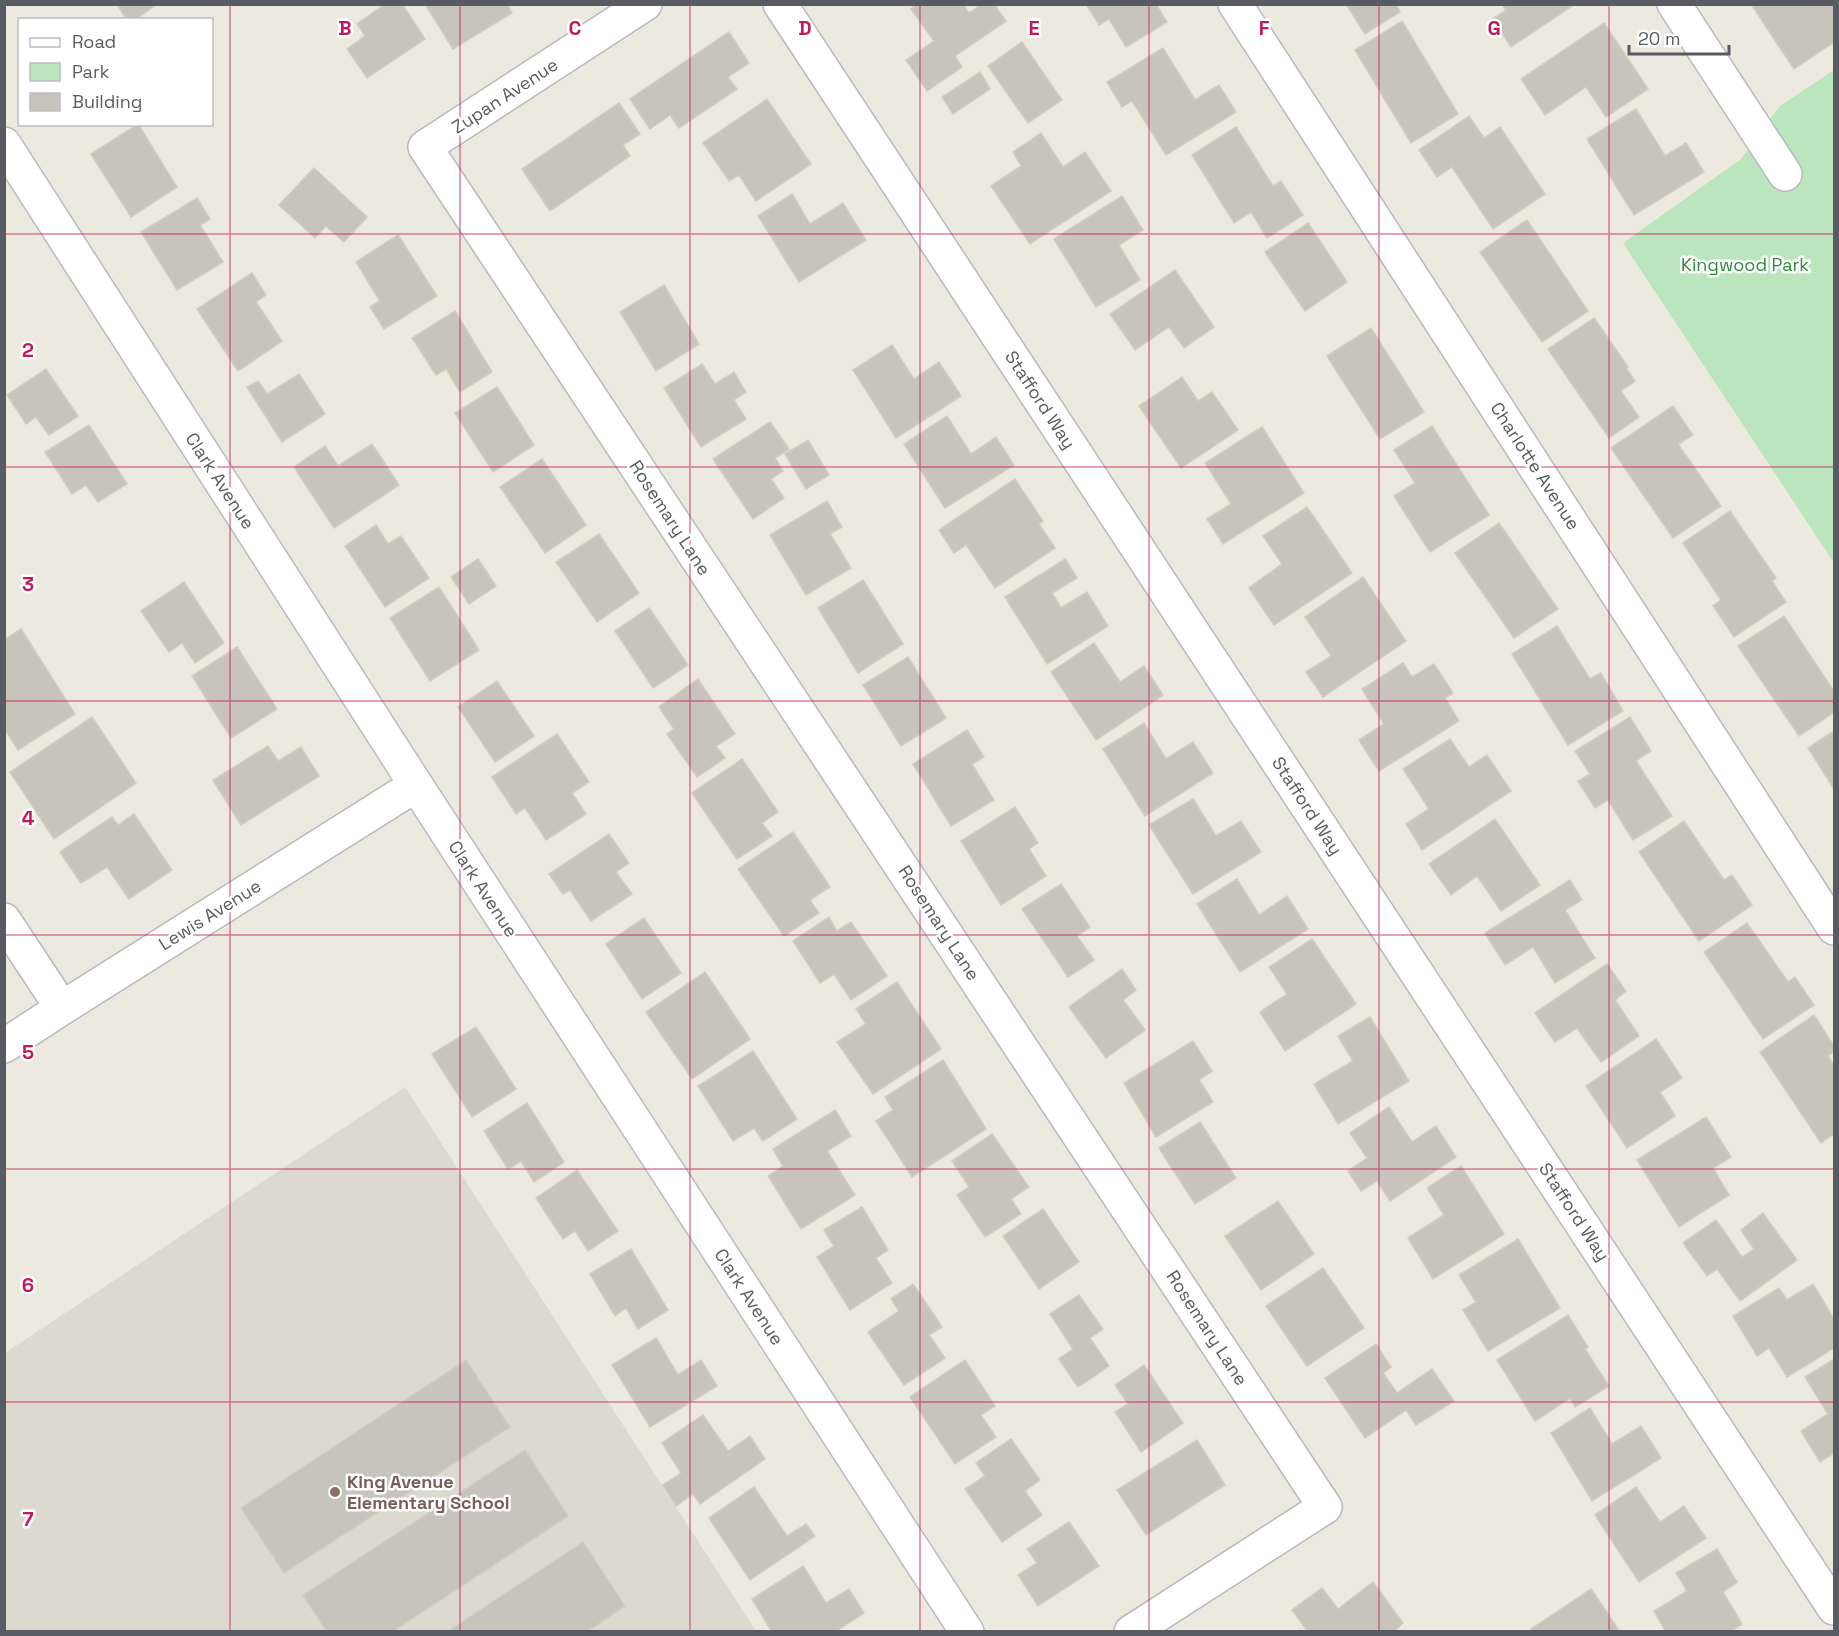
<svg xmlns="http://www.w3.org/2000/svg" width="1839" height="1636" font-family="'Space Grotesk',sans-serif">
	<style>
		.education { fill: #dcd9ce }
		.green { fill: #bae5bd }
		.building { fill: #c7c4bc; stroke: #d1ccbd; stroke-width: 1.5 }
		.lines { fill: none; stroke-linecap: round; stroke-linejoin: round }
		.street-casing { stroke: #b7b9bf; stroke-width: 36 }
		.secondary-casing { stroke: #b8bbc2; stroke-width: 36 }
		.street { stroke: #fff; stroke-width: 33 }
		.secondary { stroke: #fff; stroke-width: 33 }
		.grid { fill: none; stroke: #c2185b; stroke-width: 1.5; stroke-opacity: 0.55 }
		.education-dot { fill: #8d6e63; stroke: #fff; stroke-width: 2 }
		.labels { text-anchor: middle; stroke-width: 5; stroke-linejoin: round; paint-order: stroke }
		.street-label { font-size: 18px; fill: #585b61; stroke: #fff }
		.park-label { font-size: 18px; fill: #31873c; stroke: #fff }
		.education-label { font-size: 18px; font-weight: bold; fill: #785e54; stroke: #fff; text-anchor: start }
		.grid-label { font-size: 20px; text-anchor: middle; font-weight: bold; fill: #c2185b; stroke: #fff; stroke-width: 5; stroke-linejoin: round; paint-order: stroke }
	</style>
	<rect width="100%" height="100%" fill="#eceadf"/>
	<polygon class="education" points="405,1087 756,1631 5,1632 5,1353"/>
	<polygon class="green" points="1834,70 1834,563 1623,243 1741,159 1780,106"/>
	<g class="building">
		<polygon points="117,4 157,4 135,20 127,20"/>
		<polygon points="385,4 402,4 425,39 367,78 347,49 365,36 357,24"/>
		<polygon points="425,4 507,4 512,13 453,49"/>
		<polygon points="917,4 963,4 969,13 982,4 994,4 1006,21 955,56 962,67 927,91 906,60 934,41 911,9"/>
		<polygon points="1086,4 1156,4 1167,22 1126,47 1109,19 1099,25"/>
		<polygon points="1346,4 1396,4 1400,12 1365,34"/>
		<polygon points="1502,4 1575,4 1511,47 1492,19 1506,10"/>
		<polygon points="1751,4 1834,4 1834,42 1794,69"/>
		<polygon points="1402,21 1458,114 1411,143 1355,50"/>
		<polygon points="1604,23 1648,89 1606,117 1586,87 1545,115 1521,79"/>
		<polygon points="729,32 749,63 728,77 737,89 679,128 670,115 650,129 630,99"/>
		<polygon points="1022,42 1062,100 1028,123 988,66"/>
		<polygon points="1163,48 1195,100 1219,85 1236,112 1166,155 1132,101 1122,107 1107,82"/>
		<polygon points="980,72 990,89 953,114 942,97"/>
		<polygon points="767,99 811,164 756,201 739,175 729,181 703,143"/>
		<polygon points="619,103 640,134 623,145 630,156 550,211 522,169"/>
		<polygon points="1636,109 1665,156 1686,143 1704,172 1634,215 1587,139"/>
		<polygon points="1469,116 1484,138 1500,127 1545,194 1493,229 1452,167 1437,177 1419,150"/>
		<polygon points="138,124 177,187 131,217 91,154"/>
		<polygon points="1236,127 1273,186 1281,181 1303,215 1267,238 1251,212 1234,223 1192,155"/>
		<polygon points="1041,133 1063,167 1085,152 1111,191 1030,244 991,186 1021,166 1013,152"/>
		<polygon points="314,168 367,217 344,242 326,226 315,238 279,205"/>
		<polygon points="792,194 810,224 843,203 866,240 799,282 758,216"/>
		<polygon points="1122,196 1143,230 1119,245 1140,280 1096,307 1054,239"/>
		<polygon points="197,198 210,219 200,225 223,262 177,290 141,232"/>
		<polygon points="1527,220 1588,311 1542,342 1480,252"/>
		<polygon points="1308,223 1347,282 1305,311 1265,252"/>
		<polygon points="398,235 437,296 384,329 370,307 380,301 356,262"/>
		<polygon points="1175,270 1214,327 1184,348 1169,327 1135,350 1110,314"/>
		<polygon points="252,273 266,295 256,302 282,341 238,371 197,309"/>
		<polygon points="664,285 699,344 656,371 620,312"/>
		<polygon points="455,311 492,372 460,392 446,369 436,375 412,338"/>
		<polygon points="1594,318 1628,367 1626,368 1635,381 1621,391 1639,417 1609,438 1548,349"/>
		<polygon points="1371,328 1424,412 1380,439 1327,356"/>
		<polygon points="892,345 914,379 939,362 961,396 896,438 853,370"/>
		<polygon points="702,364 715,384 734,372 746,392 734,400 746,419 701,447 664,388"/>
		<polygon points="46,369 78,416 49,435 36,417 26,424 7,395"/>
		<polygon points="299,374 325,414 282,442 247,387 258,381 267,394"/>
		<polygon points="1182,377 1198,401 1212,392 1238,430 1181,468 1139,406"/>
		<polygon points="497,387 534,445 493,472 455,413"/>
		<polygon points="1673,406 1693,435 1678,444 1721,506 1673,538 1611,448"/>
		<polygon points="947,416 971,454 996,437 1014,465 945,508 904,444"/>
		<polygon points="770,422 789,449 775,458 783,471 771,479 784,498 753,519 713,459"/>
		<polygon points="89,425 127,484 98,502 86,485 72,494 45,452"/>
		<polygon points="1432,426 1489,515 1430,552 1394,496 1415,483 1394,450"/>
		<polygon points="1262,427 1304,493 1223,544 1207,519 1231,504 1205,463"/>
		<polygon points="808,440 829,475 806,489 785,454"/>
		<polygon points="372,444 399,485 334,528 294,467 325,446 338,466"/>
		<polygon points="542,459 586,525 545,553 500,487"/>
		<polygon points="1015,479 1043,521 1039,524 1055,548 995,588 966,545 954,553 939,530"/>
		<polygon points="827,501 842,527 830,534 851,568 806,595 770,535"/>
		<polygon points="1307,507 1352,573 1274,625 1249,588 1282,564 1263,536"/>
		<polygon points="1730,511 1776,578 1772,581 1786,602 1734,637 1713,606 1721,600 1683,543"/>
		<polygon points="1499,523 1558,609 1514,638 1455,553"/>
		<polygon points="376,525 388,544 401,536 429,578 385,607 345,546"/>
		<polygon points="599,534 639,593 597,622 556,562"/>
		<polygon points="478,559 496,586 469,604 451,577"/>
		<polygon points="1065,559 1077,578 1052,593 1061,608 1087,592 1108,626 1047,664 1005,597"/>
		<polygon points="1363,577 1406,641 1323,697 1306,672 1331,656 1305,617"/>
		<polygon points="863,580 903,644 858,673 818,608"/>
		<polygon points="184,582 224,643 195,663 182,643 169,652 141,611"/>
		<polygon points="439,587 479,650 430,681 390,618"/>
		<polygon points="649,608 688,665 653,688 615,631"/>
		<polygon points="1784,616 1834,691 1834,712 1799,736 1738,646"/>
		<polygon points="1557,626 1590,679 1601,673 1623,711 1568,745 1512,654"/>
		<polygon points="21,629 75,714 18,750 4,728 4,640"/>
		<polygon points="1094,643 1120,682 1144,666 1163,695 1096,740 1051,672"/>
		<polygon points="237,647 277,709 231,738 192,676"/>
		<polygon points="908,657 946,718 901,746 863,685"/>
		<polygon points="1403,663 1412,677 1434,664 1453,693 1445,698 1459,721 1379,771 1359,740 1384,724 1362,689"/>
		<polygon points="698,679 735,734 716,746 725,758 697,777 667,734 674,729 659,707"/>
		<polygon points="497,681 534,736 495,762 458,707"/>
		<polygon points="92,717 136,783 54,839 10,772"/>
		<polygon points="1630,717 1651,751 1636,761 1672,816 1633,840 1608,800 1595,808 1578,781 1590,774 1575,751"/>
		<polygon points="1144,723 1166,759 1193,742 1213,773 1145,816 1103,749"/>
		<polygon points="967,730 984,757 972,764 994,800 951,826 913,764"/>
		<polygon points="1834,731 1834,789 1808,748"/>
		<polygon points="557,734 589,782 572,793 586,814 546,840 525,808 516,814 492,777"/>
		<polygon points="1450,739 1469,767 1487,755 1511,791 1422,850 1406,824 1429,809 1403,769"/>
		<polygon points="268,746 278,761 301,747 319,776 241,825 213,780"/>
		<polygon points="742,759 778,812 762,823 772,836 737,859 692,793"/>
		<polygon points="1193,799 1216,836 1241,821 1261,852 1193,894 1149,825"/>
		<polygon points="1015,807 1038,843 1029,849 1046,876 1001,905 961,841"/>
		<polygon points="134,814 172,870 129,899 107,867 81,883 60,852 112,817 118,825"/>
		<polygon points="1495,819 1540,885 1501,911 1477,876 1451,895 1429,864"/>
		<polygon points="1684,821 1724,880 1732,875 1752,905 1699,941 1639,852"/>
		<polygon points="793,832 830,887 810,900 819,913 784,936 738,869"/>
		<polygon points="609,834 629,863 616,872 632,894 591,921 570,890 563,894 549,874"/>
		<polygon points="1237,879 1259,915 1287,896 1308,929 1240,972 1197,904"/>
		<polygon points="1570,880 1582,900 1565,910 1595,958 1555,983 1533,947 1505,965 1485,933"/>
		<polygon points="1061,884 1090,927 1077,936 1094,960 1068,977 1022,909"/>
		<polygon points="829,917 837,931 851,922 887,976 851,1000 834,974 820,983 793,941"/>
		<polygon points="644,918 681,973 642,999 606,944"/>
		<polygon points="1747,923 1788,982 1795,977 1814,1005 1763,1039 1704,952"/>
		<polygon points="1312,939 1356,1004 1285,1051 1260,1012 1287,994 1269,967"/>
		<polygon points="1607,964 1626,991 1615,1000 1639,1036 1601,1062 1577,1028 1555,1042 1535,1013"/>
		<polygon points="1122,969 1136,990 1123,1000 1145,1030 1106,1058 1069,1007"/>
		<polygon points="705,972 750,1039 692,1079 646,1012"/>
		<polygon points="897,982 941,1049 873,1094 837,1042 866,1024 856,1009"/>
		<polygon points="1814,1015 1834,1046 1834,1051 1828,1056 1834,1066 1834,1134 1821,1143 1760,1052"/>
		<polygon points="1370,1017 1409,1081 1338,1124 1314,1084 1353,1061 1338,1036"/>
		<polygon points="476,1027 516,1089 472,1117 432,1054"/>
		<polygon points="1656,1039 1682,1078 1660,1092 1675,1116 1627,1148 1586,1086"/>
		<polygon points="1193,1041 1212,1071 1199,1080 1213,1102 1156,1137 1124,1083"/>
		<polygon points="753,1051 797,1119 763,1141 754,1128 733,1141 698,1086"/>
		<polygon points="943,1060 986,1129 912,1177 876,1121 893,1110 885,1097"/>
		<polygon points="527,1103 564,1162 534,1182 521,1161 508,1169 484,1131"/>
		<polygon points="1389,1107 1412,1142 1436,1126 1456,1157 1390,1201 1377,1181 1361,1191 1348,1171 1367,1158 1350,1133"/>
		<polygon points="835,1110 851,1136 827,1151 855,1195 801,1229 768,1176 783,1166 773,1149"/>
		<polygon points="1706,1117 1731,1157 1713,1168 1729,1195 1679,1227 1637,1160"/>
		<polygon points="1200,1122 1236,1178 1195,1204 1159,1148"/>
		<polygon points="992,1134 1029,1187 1011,1199 1021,1214 985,1237 957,1195 969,1187 952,1161"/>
		<polygon points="1461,1166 1504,1234 1433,1279 1408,1238 1444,1215 1427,1188"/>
		<polygon points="577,1170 618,1231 588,1251 575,1231 563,1239 536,1198"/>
		<polygon points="1278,1201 1314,1254 1261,1290 1225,1236"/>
		<polygon points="862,1207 888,1250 876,1258 892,1283 850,1310 817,1257 834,1246 824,1230"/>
		<polygon points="1043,1209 1079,1262 1039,1289 1003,1236"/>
		<polygon points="1763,1213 1797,1260 1740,1301 1717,1269 1707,1276 1683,1243 1716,1220 1742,1257 1754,1249 1741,1230"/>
		<polygon points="1518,1239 1560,1308 1488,1351 1463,1310 1476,1302 1459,1275"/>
		<polygon points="631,1249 668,1310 638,1329 626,1308 615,1316 590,1274"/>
		<polygon points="1323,1268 1364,1328 1307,1366 1266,1306"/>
		<polygon points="913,1284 942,1327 929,1335 945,1358 904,1385 868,1332 899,1311 891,1299"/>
		<polygon points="1813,1284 1834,1319 1834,1348 1787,1377 1769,1348 1757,1356 1733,1316 1779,1288 1787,1300"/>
		<polygon points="1079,1295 1103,1329 1090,1338 1109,1366 1078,1387 1059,1359 1073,1349 1050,1314"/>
		<polygon points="1568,1315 1588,1347 1585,1349 1609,1386 1575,1407 1570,1398 1535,1421 1497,1360"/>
		<polygon points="656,1338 678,1375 701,1360 717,1386 650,1427 612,1365"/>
		<polygon points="1376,1344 1391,1367 1383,1373 1397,1393 1432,1369 1454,1401 1416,1425 1406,1410 1365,1438 1325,1378"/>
		<polygon points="1834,1359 1834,1453 1820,1462 1801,1431 1828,1414 1805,1377"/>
		<polygon points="466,1360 510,1427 284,1573 241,1508"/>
		<polygon points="965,1360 995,1406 981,1415 996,1437 955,1464 910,1397"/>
		<polygon points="1144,1365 1183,1423 1141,1452 1115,1412 1128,1404 1115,1385"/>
		<polygon points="1590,1408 1612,1444 1641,1426 1661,1458 1592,1501 1551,1433"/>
		<polygon points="703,1415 728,1451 750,1436 765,1459 700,1504 693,1494 676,1506 663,1485 681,1473 662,1443"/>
		<polygon points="1011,1439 1040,1480 1025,1491 1042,1515 1002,1542 965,1489 985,1476 976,1463"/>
		<polygon points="1197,1440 1225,1485 1146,1535 1117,1490"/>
		<polygon points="525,1450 568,1516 392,1632 327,1632 303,1595"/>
		<polygon points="754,1487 787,1536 806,1524 815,1536 750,1580 709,1518"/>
		<polygon points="1636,1487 1660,1522 1684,1506 1706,1538 1639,1582 1595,1515"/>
		<polygon points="1069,1522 1099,1566 1038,1606 1018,1575 1037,1563 1027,1549"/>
		<polygon points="583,1542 625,1606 586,1632 447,1632"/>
		<polygon points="1717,1549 1737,1582 1723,1592 1742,1624 1730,1632 1666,1632 1654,1611 1687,1591 1676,1573"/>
		<polygon points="803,1566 826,1603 849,1589 864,1613 835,1632 772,1632 752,1599"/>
		<polygon points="1373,1582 1403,1623 1393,1632 1308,1632 1292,1610 1322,1588 1338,1609"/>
		<polygon points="1591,1589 1620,1632 1532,1632 1531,1629"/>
	</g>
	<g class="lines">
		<defs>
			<g id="street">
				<polyline points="645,4 425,147 1325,1507 1131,1632"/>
				<polyline points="780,4 1834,1608"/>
				<polyline points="1235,4 1834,928"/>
				<polyline points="1674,4 1785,174"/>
				<polyline points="4,920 62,1008"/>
				<polyline points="4,1046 62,1008 416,785"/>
			</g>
			<polyline id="secondary" points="4,144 416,785 967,1632"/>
		</defs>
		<use href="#street" class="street-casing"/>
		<use href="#secondary" class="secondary-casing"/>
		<use href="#street" class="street"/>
		<use href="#secondary" class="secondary"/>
	</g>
	<path class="grid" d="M230,4V1632M460,4V1632M690,4V1632M920,4V1632M1149,4V1632M1379,4V1632M1609,4V1632M4,234H1834M4,467H1834M4,701H1834M4,935H1834M4,1169H1834M4,1402H1834"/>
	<circle class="education-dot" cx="335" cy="1492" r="6"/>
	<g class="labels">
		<g class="street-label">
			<text transform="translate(505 96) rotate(-33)" y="6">Zupan Avenue</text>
			<text transform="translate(1040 400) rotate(57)" y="6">Stafford Way</text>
			<text transform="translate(1535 466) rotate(57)" y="6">Charlotte Avenue</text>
			<text transform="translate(220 481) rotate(57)" y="6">Clark Avenue</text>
			<text transform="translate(670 518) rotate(57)" y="6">Rosemary Lane</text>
			<text transform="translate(1307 806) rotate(57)" y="6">Stafford Way</text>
			<text transform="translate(483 889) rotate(57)" y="6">Clark Avenue</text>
			<text transform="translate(210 915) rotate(-32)" y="6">Lewis Avenue</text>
			<text transform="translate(939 923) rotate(57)" y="6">Rosemary Lane</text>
			<text transform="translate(1574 1212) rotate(57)" y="6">Stafford Way</text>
			<text transform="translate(749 1297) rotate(57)" y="6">Clark Avenue</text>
			<text transform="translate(1207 1328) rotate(57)" y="6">Rosemary Lane</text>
		</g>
		<g class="park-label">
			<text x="1745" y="271">Kingwood Park</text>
		</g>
		<g class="education-label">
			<text x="347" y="1488">King Avenue<tspan x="347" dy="21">Elementary School</tspan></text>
		</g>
	</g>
	<g class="grid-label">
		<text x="345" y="35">B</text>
		<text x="575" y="35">C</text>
		<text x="805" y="35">D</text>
		<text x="1034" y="35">E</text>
		<text x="1264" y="35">F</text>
		<text x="1494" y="35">G</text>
		<text x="28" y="357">2</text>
		<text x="28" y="591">3</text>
		<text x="28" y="825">4</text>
		<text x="28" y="1059">5</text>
		<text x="28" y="1292">6</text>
		<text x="28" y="1526">7</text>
	</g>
	<rect width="1839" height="1636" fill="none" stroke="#585b61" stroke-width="12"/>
	<rect x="18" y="18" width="195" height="108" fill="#ffffff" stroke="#bcbdc0" stroke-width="1.5"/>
	<rect x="30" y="38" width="30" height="9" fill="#ffffff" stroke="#bcbdc0" stroke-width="1.5"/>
	<text x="72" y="48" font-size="18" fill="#585b61">Road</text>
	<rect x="30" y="63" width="30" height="18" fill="#bae5bd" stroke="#bcbdc0" stroke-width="1.5"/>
	<text x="72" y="78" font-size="18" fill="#585b61">Park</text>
	<rect x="30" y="93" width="30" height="18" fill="#c7c4bc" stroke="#bcbdc0" stroke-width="1.5"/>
	<text x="72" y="108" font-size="18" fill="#585b61">Building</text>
	<path d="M1629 45v9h100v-9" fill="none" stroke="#585b61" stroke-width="3"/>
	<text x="1638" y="45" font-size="18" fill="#585b61" stroke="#ffffff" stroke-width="4.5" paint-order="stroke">20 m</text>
</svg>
